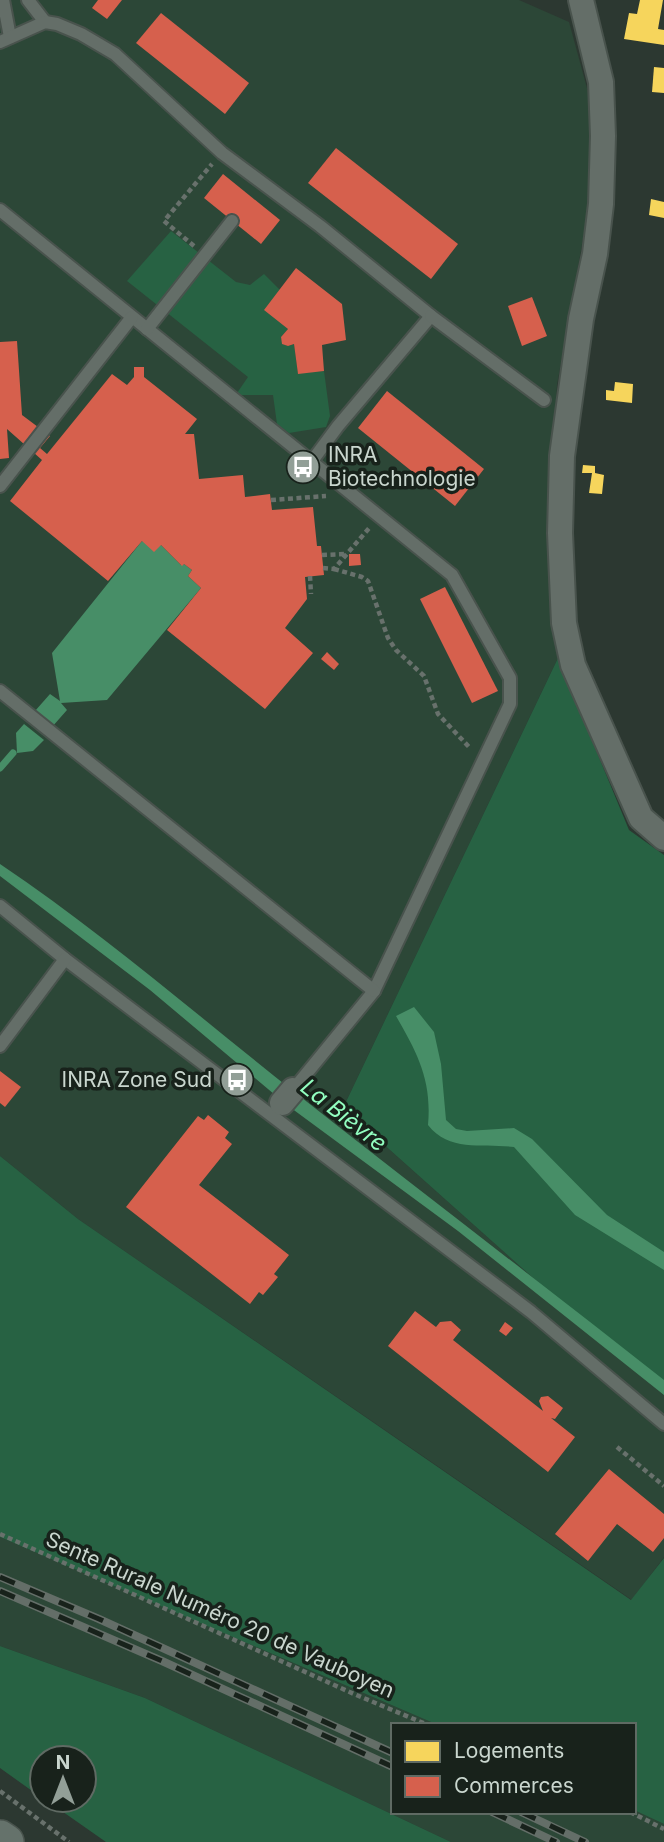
<svg xmlns="http://www.w3.org/2000/svg" width="664" height="1842" font-family="Inter,sans-serif">
	<style>
		.built { fill: #2c4737 }
		.green { fill: #276243 }
		.water { fill: #478e67 }
		.homes { fill: #f6d55c }
		.shops { fill: #d6604d }
		.lines { fill: none; stroke-linecap: round; stroke-linejoin: round }
		.stream { stroke: #478e67; stroke-width: 7 }
		.service-casing { stroke: #49534d; stroke-width: 16 }
		.minor-casing { stroke: #49534d; stroke-width: 28 }
		.secondary-casing { stroke: #49534d; stroke-width: 38 }
		.path { stroke: #68716c; stroke-width: 4.5; stroke-dasharray: 5 3.5; stroke-linecap: butt }
		.service { stroke: #646e68; stroke-width: 12 }
		.minor { stroke: #646e68; stroke-width: 24 }
		.secondary { stroke: #65726b; stroke-width: 35 }
		.rail-casing { stroke: #646e68; stroke-width: 8 }
		.rail { stroke: #18221b; stroke-width: 5; stroke-dasharray: 16; stroke-linecap: butt }
		.labels { text-anchor: middle; stroke-width: 7; stroke-linejoin: round; paint-order: stroke }
		.poi-label { font-size: 21px; fill: #c9d6ce; stroke: #18221b; text-anchor: start }
		.street-label { font-size: 21px; fill: #c9d6ce; stroke: #18221b }
		.water-label { font-size: 23px; font-style: italic; fill: #92fec0; stroke: #18221b }
	</style>
	<rect width="100%" height="100%" fill="#2c3831"/>
	<g class="built">
		<polygon points="0,0 519,0 569,22 593,110 588,211 557,385 548,531 558,658 343,1108 664,1395 664,1557 632,1600 78,1219 0,1156"/>
		<polygon points="0,1537 438,1725 393,1725 393,1812 634,1812 634,1810 664,1824 664,1842 451,1842 145,1698 0,1646"/>
	</g>
	<g class="green">
		<polygon points="171,231 236,282 250,285 264,274 280,290 265,310 288,329 281,337 283,344 288,346 294,344 298,373 324,371 330,416 326,427 289,433 277,424 273,395 240,395 237,393 248,377 127,281"/>
		<polygon points="558,658 629,830 664,855 664,1395 343,1108"/>
		<polygon points="0,1156 78,1219 631,1600 664,1558 664,1824 634,1810 634,1725 438,1725 0,1537"/>
		<polygon points="0,1646 145,1698 451,1842 106,1842 46,1800 84,1800 84,1758 42,1758 42,1798 0,1768"/>
	</g>
	<g class="water">
		<polygon points="142,541 161,545 181,565 184,564 192,570 188,576 201,588 107,700 61,703 67,710 52,727 35,711 50,694 60,701 52,653"/>
		<polygon points="24,724 44,740 33,751 17,753 16,733"/>
		<path d="M0,864C104,934 198,1016 297,1094C419,1190 542,1284 664,1380V1395L458,1231L287,1105L150,990L0,876Z"/>
		<path d="M414,1007L434,1032L441,1064L446,1120L456,1129L467,1131L514,1128L532,1139L607,1215L664,1252V1270L575,1215L514,1147C483,1143 450,1153 428,1125C432,1081 418,1054 396,1016Z"/>
	</g>
	<g class="homes">
		<polygon points="640,0 663,0 658,29 664,30 664,45 624,39 629,13 637,14"/>
		<polygon points="654,67 664,68 664,93 652,92"/>
		<polygon points="651,199 664,202 664,218 649,215"/>
		<polygon points="615,382 633,384 632,403 606,400 606,390 614,391"/>
		<polygon points="583,465 595,466 595,473 604,475 602,494 589,493 592,473 582,473"/>
	</g>
	<g class="shops">
		<polygon points="98,0 122,0 107,19 92,8"/>
		<polygon points="161,13 249,83 225,114 136,43"/>
		<polygon points="336,148 458,244 431,279 308,183"/>
		<polygon points="223,174 280,220 261,244 204,198"/>
		<polygon points="296,268 342,304 346,340 322,345 324,371 298,374 294,344 288,346 282,344 281,337 288,329 264,310"/>
		<polygon points="532,297 547,336 522,346 508,306"/>
		<polygon points="17,341 22,415 50,436 40,448 47,454 112,374 127,385 134,377 134,367 144,367 144,377 197,419 185,434 194,434 199,479 243,475 245,497 270,494 272,510 313,507 317,546 321,546 324,575 305,577 307,599 285,628 313,653 265,709 167,630 201,588 188,576 192,570 184,564 182,566 161,545 154,552 142,541 108,581 10,501 42,460 7,429 9,458 0,459 0,342"/>
		<polygon points="387,391 484,469 455,506 358,428"/>
		<polygon points="349,554 360,554 361,565 349,566"/>
		<polygon points="445,587 498,691 472,703 420,599"/>
		<polygon points="327,652 339,664 334,670 321,659"/>
		<polygon points="0,1071 21,1087 5,1107 0,1103"/>
		<polygon points="208,1115 229,1132 225,1138 232,1144 199,1185 289,1255 274,1274 278,1277 263,1295 259,1292 250,1304 126,1207 198,1116 204,1120"/>
		<polygon points="415,1311 436,1327 440,1322 451,1321 461,1330 453,1340 543,1411 539,1401 541,1397 548,1396 563,1408 555,1419 551,1418 575,1437 548,1472 388,1346"/>
		<polygon points="505,1322 513,1328 506,1336 499,1331"/>
		<polygon points="609,1469 664,1514 664,1538 653,1552 617,1524 588,1561 555,1534"/>
	</g>
	<g class="lines">
		<polyline class="stream" points="0,768 13,753"/>
		<defs>
			<g id="service">
				<polyline points="3,0 10,37"/>
				<polyline points="28,0 45,22"/>
				<polyline points="0,42 45,22 57,24 81,34 115,54 222,153 320,226 431,316 338,426 312,461"/>
				<polyline points="0,210 452,575 510,678 510,704 374,991 293,1090"/>
				<polyline points="431,316 544,400"/>
				<polyline points="147,329 232,221"/>
				<polyline points="0,486 132,317"/>
				<polyline points="0,691 374,991"/>
				<polyline points="0,906 65,959 531,1312 664,1424"/>
				<polyline points="0,1046 65,959"/>
			</g>
			<g id="minor">
				<polyline points="581,0 601,82 603,136 601,204 595,254 581,319 562,456 560,533 564,623 573,665 641,818 664,838"/>
				<polyline points="282,1103 293,1090"/>
			</g>
			<polyline id="secondary" points="0,1838 6,1842"/>
		</defs>
		<use href="#service" class="service-casing"/>
		<use href="#minor" class="minor-casing"/>
		<use href="#secondary" class="secondary-casing"/>
		<g class="path">
			<polyline points="194,246 164,221 212,164"/>
			<polyline points="271,500 326,496"/>
			<polyline points="322,555 346,554"/>
			<polyline points="323,568 334,569 370,527"/>
			<polyline points="334,569 362,577 368,581 388,638 396,650 424,676 438,714 470,748"/>
			<polyline points="310,576 311,594"/>
			<polyline points="617,1447 664,1486"/>
			<polyline points="0,1534 354,1694 428,1725"/>
			<polyline points="0,1791 69,1842"/>
			<polyline points="630,1812 664,1829"/>
		</g>
		<use href="#service" class="service"/>
		<use href="#minor" class="minor"/>
		<use href="#secondary" class="secondary"/>
		<defs>
			<g id="rail">
				<polyline points="0,1577 99,1619 393,1753"/>
				<polyline points="0,1591 162,1661 393,1767"/>
				<polyline points="492,1812 556,1842"/>
				<polyline points="521,1812 585,1842"/>
			</g>
		</defs>
		<use href="#rail" class="rail-casing"/>
		<use href="#rail" class="rail"/>
	</g>
	<defs>
		<symbol id="bus-disc" viewBox="-11 -11 22 22"><circle r="9.5" fill="#929f97" stroke="#18221b"/><path d="M-5-6H5V4H4V6H2V4H-2V6H-4V4H-5ZM-3.5-4V0h7V-4ZM-3.5 1.2v1.5H-2V1.2ZM2 1.2v1.5H3.5V1.2Z" fill="#fff"/></symbol>
	</defs>
	<g fill-rule="evenodd">
		<use href="#bus-disc" x="284" y="448" width="38" height="38"/>
		<use href="#bus-disc" x="218" y="1061" width="38" height="38"/>
	</g>
	<g class="labels">
		<g class="poi-label">
			<text x="328" y="462">INRA<tspan x="328" dy="24">Biotechnologie</tspan></text>
			<text x="212" y="1087" text-anchor="end">INRA Zone Sud</text>
		</g>
		<g class="street-label">
			<text transform="translate(220 1615) rotate(24)" y="7">Sente Rurale Numéro 20 de Vauboyen</text>
		</g>
		<g class="water-label">
			<text transform="translate(344 1115) rotate(38)" y="8">La Bièvre</text>
		</g>
	</g>
	<rect x="391" y="1723" width="245" height="91" fill="#18221b" stroke="#5f6a63" stroke-width="2"/>
	<rect x="405" y="1741" width="35" height="21" fill="#f6d55c" stroke="#5f6a63" stroke-width="2"/>
	<text x="454" y="1758" font-size="21" fill="#c9d6ce">Logements</text>
	<rect x="405" y="1776" width="35" height="21" fill="#d6604d" stroke="#5f6a63" stroke-width="2"/>
	<text x="454" y="1793" font-size="21" fill="#c9d6ce">Commerces</text>
	<g transform="translate(63 1779)"><circle r="33" fill="#18221b" stroke="#5f6a63" stroke-width="2"/>
	<path d="M0-5L12 26L0 18L-12 26Z" fill="#929f97"/>
	<text y="-10" font-size="19" font-weight="bold" text-anchor="middle" fill="#c9d6ce">N</text>
	</g>
</svg>
